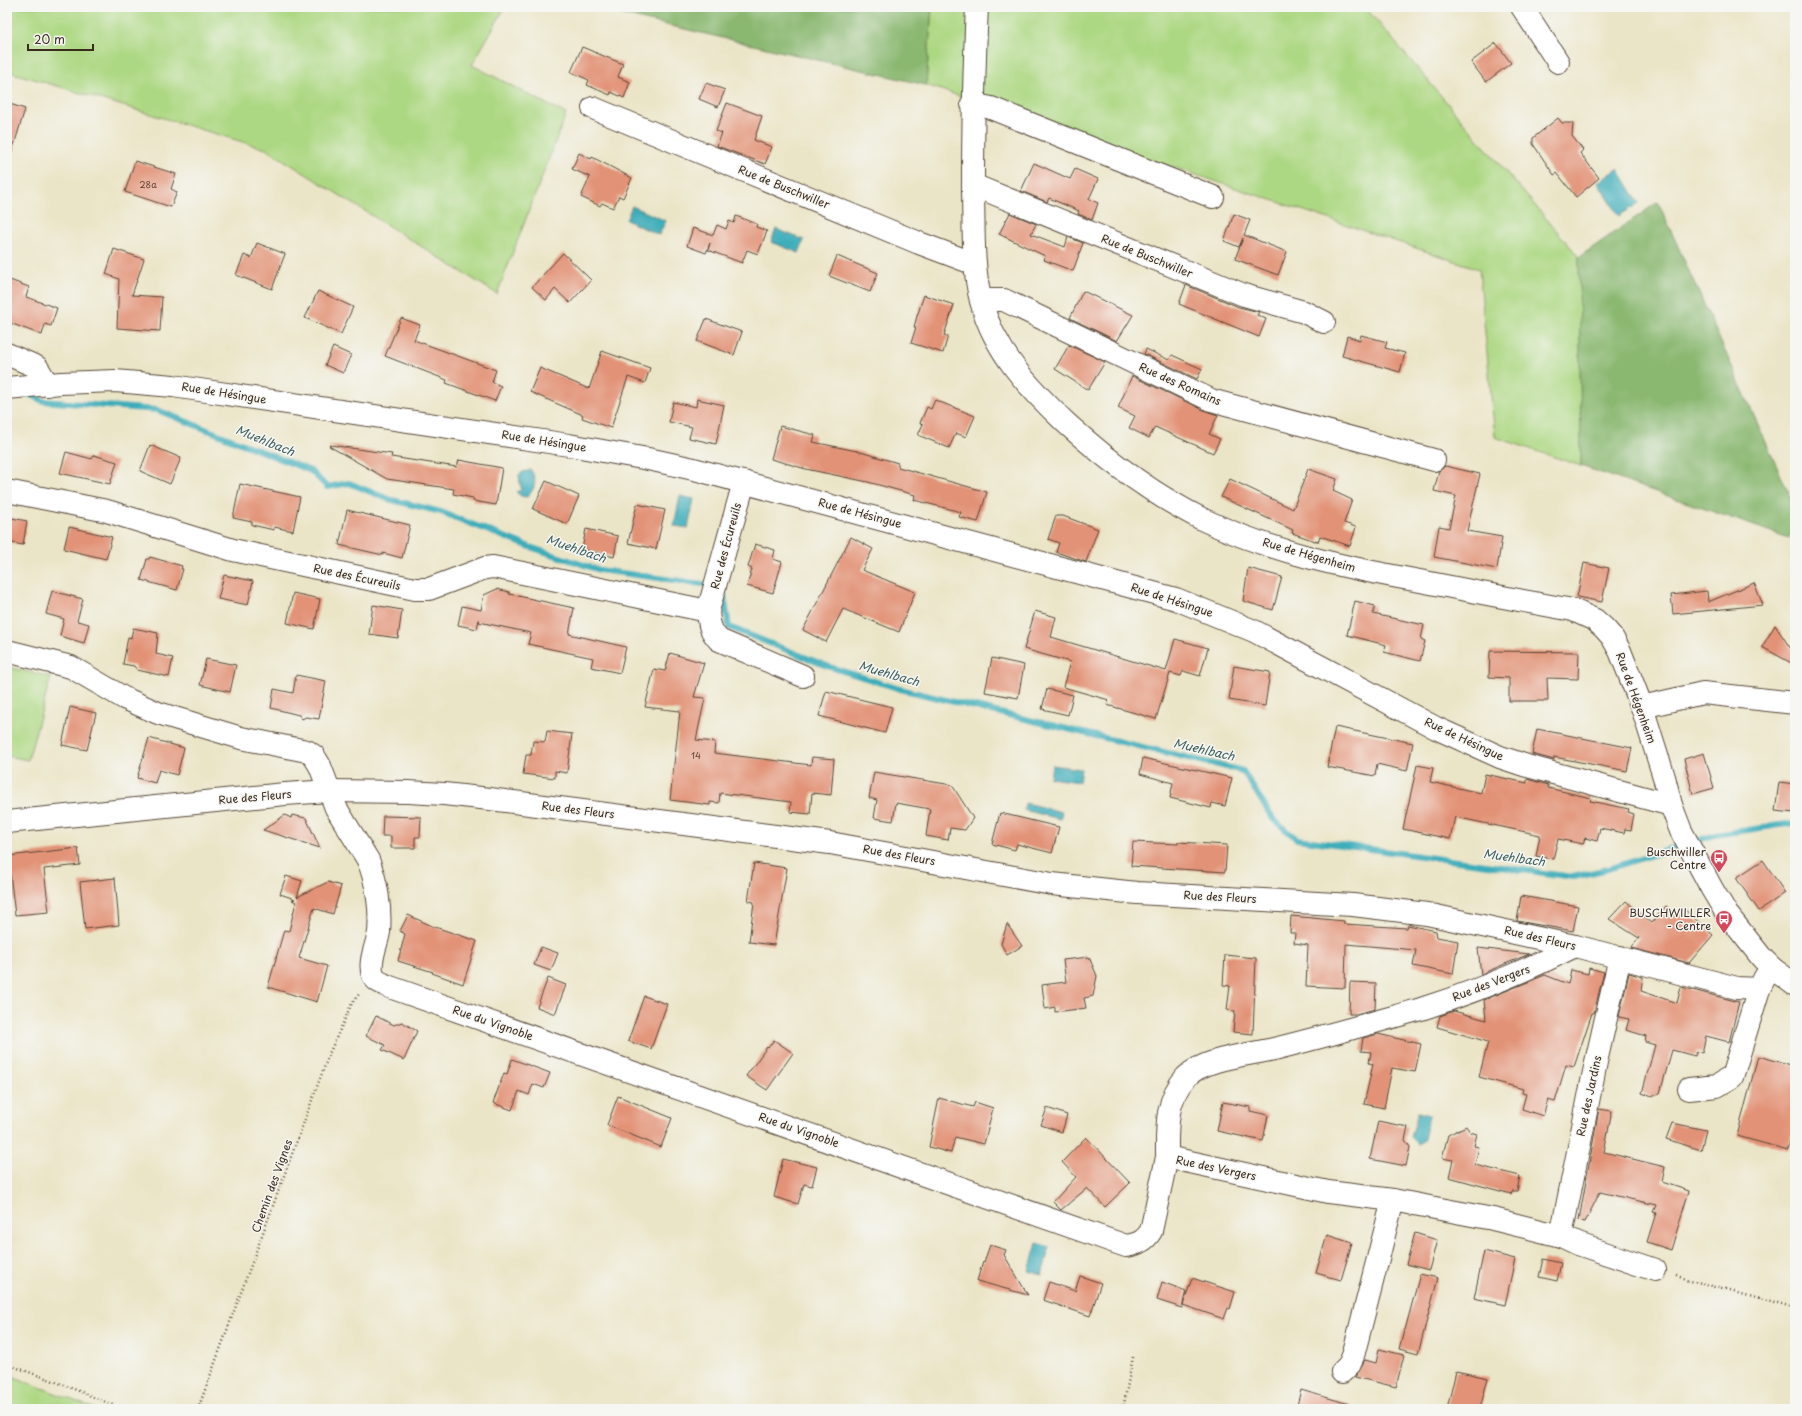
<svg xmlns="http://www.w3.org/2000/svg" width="1802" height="1416" font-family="'Playpen Sans',sans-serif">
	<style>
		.green { fill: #add883; stroke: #748150 }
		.forest { fill: #8ab871; stroke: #627148 }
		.water { fill: #3eadba; stroke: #3c6c6c }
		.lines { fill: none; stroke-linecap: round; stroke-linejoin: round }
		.stream { stroke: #3eadba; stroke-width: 6 }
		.building { fill: #e29276 }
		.minor-casing { stroke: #554637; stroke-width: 24 }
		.path { stroke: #554637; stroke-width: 2.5; stroke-dasharray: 1 3; stroke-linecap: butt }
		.minor { stroke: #fff; stroke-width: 22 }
		.labels { text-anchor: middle; stroke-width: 3; stroke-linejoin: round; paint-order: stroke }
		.number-label { font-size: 9px; fill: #654434 }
		.street-label { font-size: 11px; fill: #3b2a1e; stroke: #f6f6f2 }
		.poi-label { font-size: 11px; fill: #3b2a1e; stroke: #f6f6f2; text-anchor: end }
		.water-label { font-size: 12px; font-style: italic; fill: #3c5e5c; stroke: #f6f6f2 }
	</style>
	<rect width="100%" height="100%" fill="#f6f6f2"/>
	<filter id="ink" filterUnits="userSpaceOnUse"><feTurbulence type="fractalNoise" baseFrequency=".025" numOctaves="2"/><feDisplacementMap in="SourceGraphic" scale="8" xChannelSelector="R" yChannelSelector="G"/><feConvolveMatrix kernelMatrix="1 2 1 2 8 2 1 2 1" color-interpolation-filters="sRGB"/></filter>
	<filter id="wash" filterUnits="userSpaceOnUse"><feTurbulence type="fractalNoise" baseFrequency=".012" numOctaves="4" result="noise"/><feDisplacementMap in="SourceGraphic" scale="16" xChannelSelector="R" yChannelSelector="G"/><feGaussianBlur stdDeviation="0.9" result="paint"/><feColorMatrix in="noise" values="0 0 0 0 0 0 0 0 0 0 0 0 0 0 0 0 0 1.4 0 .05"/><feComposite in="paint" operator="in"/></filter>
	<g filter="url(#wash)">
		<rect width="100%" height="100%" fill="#ebe5c7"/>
		<g class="green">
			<polygon points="7,7 505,7 472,65 566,114 497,294 266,149 7,71"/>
			<polygon points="932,7 1365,7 1579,257 1581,466 1495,437 1479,269 926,85"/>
			<polygon points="7,667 51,677 28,760 7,756"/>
			<polygon points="7,1374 85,1405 95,1409 7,1409"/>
		</g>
		<g class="forest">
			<polygon points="589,7 932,7 926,85"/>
			<polygon points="1658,202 1795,507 1795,522 1789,538 1581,466 1579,257"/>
		</g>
		<g class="water">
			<polygon points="1618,169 1639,203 1619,216 1598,182"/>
			<polygon points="632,206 666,221 659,235 626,220"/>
			<polygon points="776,229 804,240 799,253 771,242"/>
			<path d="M531,470C537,481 536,488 527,497L521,496L516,492L521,490L519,475L523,472Z"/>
			<polygon points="680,496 694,499 688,528 674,526"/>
			<polygon points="1052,765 1081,769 1079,782 1050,778"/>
			<polygon points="1025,803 1062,812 1060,819 1024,810"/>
			<polygon points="1418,1112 1429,1115 1429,1116 1424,1140 1418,1144 1411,1137"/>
			<polygon points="1037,1243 1050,1247 1042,1275 1029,1271"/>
		</g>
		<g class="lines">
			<g class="stream">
				<polyline points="27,393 43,401 157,410 311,471 327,487 349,483 388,499 441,512 530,547 599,570 703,584 712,586"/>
				<polyline points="720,589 723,590 729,627 827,666 900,689 1243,771 1273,819 1297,839 1573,877 1608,869 1715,835 1786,824 1795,825"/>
			</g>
		</g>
		<g id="blocks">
			<g class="building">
				<polygon points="1496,43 1511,63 1486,82 1471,62"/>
				<polygon points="582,47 623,64 618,77 630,82 624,98 611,92 610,95 587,85 589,80 571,72"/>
				<polygon points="706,83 725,90 718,107 699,99"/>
				<polygon points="7,103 25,109 11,155 7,154"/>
				<polygon points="727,103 762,116 754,140 772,147 765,164 717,146 722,133 716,131"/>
				<polygon points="1558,118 1562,123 1573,123 1572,136 1583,150 1580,153 1599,178 1576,197 1557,173 1554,175 1533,144 1533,138"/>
				<polygon points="579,153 591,159 592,157 632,178 623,198 619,196 613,208 602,203 600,206 581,197 590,177 572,169"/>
				<polygon points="135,161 176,174 171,189 177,192 171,207 125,192"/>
				<polygon points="1034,163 1070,179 1075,169 1098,179 1089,199 1098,203 1092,220 1078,214 1079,211 1049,198 1047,202 1021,191"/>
				<polygon points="1010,213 1036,224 1031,234 1065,247 1068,237 1083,243 1073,271 1044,260 1045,256 999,234"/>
				<polygon points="1234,214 1250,220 1244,235 1287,252 1278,275 1235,259 1243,238 1239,247 1224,241"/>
				<polygon points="736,216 757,224 756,227 767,231 758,254 747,250 742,263 708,250 710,243 706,253 687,246 693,228 713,235 717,225 726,229 729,221 734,223"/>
				<polygon points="257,243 285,254 272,289 236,275 244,255 251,258"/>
				<polygon points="114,249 144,259 132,295 162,297 160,331 117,328 119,279 106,274"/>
				<polygon points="563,253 591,280 570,303 555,289 546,300 532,287"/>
				<polygon points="837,256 878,273 870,292 829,276"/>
				<polygon points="7,279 29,287 26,297 57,308 51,326 45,324 42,335 7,322"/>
				<polygon points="1186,285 1239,307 1259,312 1257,315 1266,319 1259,337 1179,304"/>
				<polygon points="318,291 353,307 341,334 305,318"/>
				<polygon points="1083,291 1133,315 1117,341 1070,318"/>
				<polygon points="924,295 954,305 944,335 948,336 943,353 911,343 916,327 914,327 917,316"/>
				<polygon points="401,318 420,325 414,340 496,370 492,382 501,386 495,401 446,383 447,380 385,356"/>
				<polygon points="706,319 742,332 734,355 697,341"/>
				<polygon points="1361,335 1387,342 1385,348 1405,353 1400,372 1342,356 1347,336 1360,340"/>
				<polygon points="1069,345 1105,362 1088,390 1055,369"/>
				<polygon points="333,347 351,355 343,373 325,365"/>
				<polygon points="1146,349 1169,360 1172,355 1202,369 1197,379 1144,354"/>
				<polygon points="602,351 650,368 645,383 628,377 611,428 582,418 583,415 530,392 540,368 589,389"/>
				<polygon points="1132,376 1206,411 1218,415 1209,434 1220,439 1213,453 1155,427 1149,438 1129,428 1135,416 1118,408"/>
				<polygon points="697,399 724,405 716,444 689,438 692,427 669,422 673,402 696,407"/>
				<polygon points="935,400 975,416 966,437 956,433 949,448 918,435 923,424 920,423 927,407 931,409"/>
				<polygon points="780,426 815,435 813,442 857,451 898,463 898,467 987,492 978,522 959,517 961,512 914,500 915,495 868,482 806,469 771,459"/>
				<polygon points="150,445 181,458 170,484 140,471"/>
				<polygon points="330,445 392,454 391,457 457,467 459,460 502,468 496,505 473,501 473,498 453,494 454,489 387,479 329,446"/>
				<polygon points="66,452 92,459 94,455 117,462 110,484 60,473"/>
				<polygon points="1445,466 1480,474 1467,531 1502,537 1497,569 1434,557 1439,526 1449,528 1456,496 1434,491 1439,471"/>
				<polygon points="1308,469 1337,479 1333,491 1352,500 1344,523 1356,527 1350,546 1320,536 1318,542 1292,533 1293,530 1221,497 1230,479 1293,509"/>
				<polygon points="546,481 579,496 567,524 533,509"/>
				<polygon points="240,484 300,497 293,531 274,527 274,530 252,525 252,522 233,518"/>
				<polygon points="637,504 665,510 656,549 628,543"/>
				<polygon points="347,510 410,525 402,558 383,553 383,555 339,545"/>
				<polygon points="1056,516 1063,516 1098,529 1086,562 1056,552 1059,543 1048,539"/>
				<polygon points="7,517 27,521 23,545 7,542"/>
				<polygon points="69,527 112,537 106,559 64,549"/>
				<polygon points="586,529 618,536 614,557 582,549"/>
				<polygon points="851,537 873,549 862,570 915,592 899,632 843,609 826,642 803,630"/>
				<polygon points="755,544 775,550 773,559 782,562 773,593 747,586 752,569 748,567"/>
				<polygon points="150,557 182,566 181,569 183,569 177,590 141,580 147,559 149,559"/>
				<polygon points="1584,563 1609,568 1602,602 1577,597"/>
				<polygon points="1248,568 1282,577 1273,610 1243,601"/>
				<polygon points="224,575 253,581 248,605 218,599"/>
				<polygon points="1754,583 1763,605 1673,614 1671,595 1707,591 1708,602"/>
				<polygon points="497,589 509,592 509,594 574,608 569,634 626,647 620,673 591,667 593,658 528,644 531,633 479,622 479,619 477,629 458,625 462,606 481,610 484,595"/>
				<polygon points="52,591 83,599 77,621 89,624 84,643 60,636 64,619 46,614"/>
				<polygon points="293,593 320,599 314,629 287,623"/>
				<polygon points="1355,601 1375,606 1373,614 1424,625 1421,639 1425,641 1420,661 1384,652 1386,645 1347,635"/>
				<polygon points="373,605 402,610 398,638 369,634"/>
				<polygon points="1035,611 1056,617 1051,637 1166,671 1175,639 1208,648 1200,676 1183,671 1181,676 1170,673 1156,719 1107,705 1109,700 1063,687 1070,662 1024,649"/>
				<polygon points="1775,625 1795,655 1795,665 1762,647"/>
				<polygon points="133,628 158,633 156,654 173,658 169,677 137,670 134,666 123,664 128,637 131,638"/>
				<polygon points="1490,651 1579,652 1578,679 1547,678 1548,701 1509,701 1509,678 1489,677"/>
				<polygon points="670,653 704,663 694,697 705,698 696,740 715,742 714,753 811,765 812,757 834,759 831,795 812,793 810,814 790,812 791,802 720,793 719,803 710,802 710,805 670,800 680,711 645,707 654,669 665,671"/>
				<polygon points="992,658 1024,665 1018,698 985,692"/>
				<polygon points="206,659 236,665 230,692 200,685"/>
				<polygon points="1234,666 1270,672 1265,706 1229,700"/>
				<polygon points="296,675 326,681 319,719 306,717 302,719 299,715 271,708 274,689 293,693"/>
				<polygon points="1047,689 1073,695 1068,715 1042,709"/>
				<polygon points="826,691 892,707 885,733 819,716"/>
				<polygon points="70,707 96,713 87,750 62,745"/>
				<polygon points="1335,727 1413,743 1407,771 1377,764 1375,776 1327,767"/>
				<polygon points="1537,729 1632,748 1627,771 1554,757 1554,760 1532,754"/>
				<polygon points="547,731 572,734 567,773 555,771 555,778 523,774 526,755 531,755 533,741 545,742"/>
				<polygon points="149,738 184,748 177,775 159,770 155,783 137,778"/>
				<polygon points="1704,753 1714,788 1693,794 1684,759"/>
				<polygon points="1143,758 1232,778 1225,806 1212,803 1211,808 1170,798 1173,783 1140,774"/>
				<polygon points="1417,765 1433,768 1430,782 1481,793 1485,774 1527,783 1527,779 1548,785 1548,788 1591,798 1590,801 1629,809 1628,812 1634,814 1631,830 1625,829 1624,833 1600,828 1597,841 1585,838 1583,844 1558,839 1553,859 1536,856 1540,835 1455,817 1450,839 1403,829"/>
				<polygon points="874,772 952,785 973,818 965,830 950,828 948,840 926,836 930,809 896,803 893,821 874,818 877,800 869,798"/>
				<polygon points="1779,782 1795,784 1795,813 1775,811"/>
				<polygon points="1000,813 1059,827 1052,853 1017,844 1015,850 992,844"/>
				<polygon points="285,815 291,818 292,815 306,818 320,848 263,830"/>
				<polygon points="383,816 421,817 420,837 415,837 415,848 391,848 391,836 382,836"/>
				<polygon points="1133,842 1178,844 1178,842 1227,845 1225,872 1131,866"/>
				<polygon points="78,848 80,865 44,869 49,912 15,915 8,856"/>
				<polygon points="1763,860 1785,893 1759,911 1736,878"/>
				<polygon points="754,863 787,868 774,945 749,942 754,902 748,901"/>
				<polygon points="286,876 302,881 297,897 328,882 341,886 333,914 314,908 299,958 327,966 317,1002 268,987 284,930 289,931 296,902 292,900 295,899 280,894"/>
				<polygon points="115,878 119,925 85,929 80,882"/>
				<polygon points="1521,896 1578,906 1573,931 1517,921"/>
				<polygon points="1626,901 1651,923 1666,906 1676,915 1683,908 1713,935 1689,963 1631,948 1639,938 1609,919"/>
				<polygon points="408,915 432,926 477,941 463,984 432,973 433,972 398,961 405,934 400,931"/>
				<polygon points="1291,916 1344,921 1344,924 1407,928 1408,925 1436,931 1437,937 1458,941 1453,974 1413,966 1416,950 1346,944 1345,988 1306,986 1308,945 1294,943 1295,933 1290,933"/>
				<polygon points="1007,924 1022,946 1007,955 1001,944"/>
				<polygon points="541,947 558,953 551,971 534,965"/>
				<polygon points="1478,948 1529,954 1481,974"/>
				<polygon points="1225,955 1256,958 1253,1034 1233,1032 1235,1011 1227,1010 1230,986 1223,985"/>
				<polygon points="1089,957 1097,976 1093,996 1084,998 1086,1008 1055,1012 1055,1007 1045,1009 1042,985 1066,982 1063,960"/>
				<polygon points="1589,968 1604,972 1594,1013 1592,1013 1574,1067 1566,1065 1555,1102 1548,1100 1543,1116 1522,1109 1526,1094 1522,1093 1523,1089 1479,1077 1488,1042 1437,1027 1440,1016 1454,1011 1486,1020 1484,1000 1545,975 1568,984 1571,970 1588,974"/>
				<polygon points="1629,973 1643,977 1641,991 1677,1003 1681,987 1739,1002 1729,1042 1706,1036 1702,1053 1697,1051 1695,1056 1672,1050 1660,1093 1652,1097 1642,1093 1655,1045 1645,1042 1646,1036 1626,1030 1629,1019 1619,1017"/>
				<polygon points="548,978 566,985 555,1014 537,1007"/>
				<polygon points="1350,982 1376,983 1375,1009 1356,1014 1349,1014"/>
				<polygon points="644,996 667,1004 651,1049 628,1041"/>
				<polygon points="376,1016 394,1025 402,1022 417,1031 404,1060 382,1050 385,1045 366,1036"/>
				<polygon points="1378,1034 1421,1044 1415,1072 1392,1068 1384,1108 1364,1104 1373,1064 1369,1063 1371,1052 1361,1051 1363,1038"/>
				<polygon points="774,1040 793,1053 767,1090 746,1076 767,1047 768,1048"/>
				<polygon points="1758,1056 1795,1066 1795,1123 1788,1150 1737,1136"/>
				<polygon points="512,1059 550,1073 544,1088 533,1084 529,1095 519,1091 512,1110 493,1103 504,1073 507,1074"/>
				<polygon points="618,1096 672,1118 661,1147 607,1125"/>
				<polygon points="939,1098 973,1107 975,1102 993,1108 984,1144 955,1137 951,1153 929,1147"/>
				<polygon points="1223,1102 1250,1107 1250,1111 1268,1115 1263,1141 1217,1131"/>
				<polygon points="1047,1108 1067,1115 1062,1132 1041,1125"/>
				<polygon points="1599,1109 1612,1111 1604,1152 1665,1167 1662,1182 1689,1191 1671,1250 1647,1242 1656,1213 1653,1212 1656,1205 1600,1192 1585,1222 1579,1220"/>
				<polygon points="1378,1121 1408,1127 1405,1140 1410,1147 1406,1166 1370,1159"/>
				<polygon points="1672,1123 1706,1130 1701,1150 1666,1139"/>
				<polygon points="1466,1126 1470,1132 1477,1134 1474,1146 1479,1147 1475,1165 1520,1176 1517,1191 1512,1191 1511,1194 1449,1177 1453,1160 1442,1158 1448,1135"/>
				<polygon points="1086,1137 1130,1183 1105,1207 1087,1188 1061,1210 1053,1202 1076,1177 1062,1162"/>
				<polygon points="783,1159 817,1167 812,1186 804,1184 798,1204 774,1197"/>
				<polygon points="1415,1233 1437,1240 1429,1270 1406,1264"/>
				<polygon points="1327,1235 1352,1243 1341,1280 1316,1273"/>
				<polygon points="990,1245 1006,1250 1004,1255 1028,1295 977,1281 983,1261 984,1262"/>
				<polygon points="1484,1251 1515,1259 1505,1305 1474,1298"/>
				<polygon points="1543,1259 1561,1263 1557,1281 1539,1277"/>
				<polygon points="1420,1274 1438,1278 1418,1354 1399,1349 1404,1330 1405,1330"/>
				<polygon points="1080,1276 1101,1283 1090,1316 1043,1300 1049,1282 1075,1291"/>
				<polygon points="1192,1278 1235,1292 1230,1309 1228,1308 1224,1319 1183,1305"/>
				<polygon points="1162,1282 1186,1291 1182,1308 1157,1300"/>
				<polygon points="1379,1349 1404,1355 1396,1387 1355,1377 1365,1360 1376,1363"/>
				<polygon points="1456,1371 1488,1378 1480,1409 1447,1409"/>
				<polygon points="1301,1390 1349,1404 1349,1409 1296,1409"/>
			</g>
		</g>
	</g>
	<g filter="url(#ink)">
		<use href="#blocks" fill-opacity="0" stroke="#554637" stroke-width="1"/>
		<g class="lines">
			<defs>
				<g id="minor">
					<path d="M977,7C974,69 973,130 973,192C974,228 972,266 981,301C994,351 1030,389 1066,423C1108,461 1153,495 1204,520C1272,552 1347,568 1420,581C1471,591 1522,601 1573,610L1595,620L1604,628L1612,637L1620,651L1642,707L1664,777L1671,805L1681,831L1712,889L1727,914L1762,958L1773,969L1795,985"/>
					<polyline points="1522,7 1558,62"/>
					<polyline points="972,104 991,108 1213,197"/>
					<polyline points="593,108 919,243 975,264"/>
					<polyline points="973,185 1244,295 1304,312 1324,322"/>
					<polyline points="981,300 1004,300 1211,400 1434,460"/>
					<polyline points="7,354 37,367 48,385"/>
					<polyline points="7,388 61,383 115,381 173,386 569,445 648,459 694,469 1176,599 1254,631 1436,728 1500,757 1527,766 1671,805"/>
					<polyline points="7,491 107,511 233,550 415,589 429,589 485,568 493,567 708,611 744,482"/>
					<path d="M708,611C709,624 710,631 719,640L803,676"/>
					<path d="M7,651L71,667L124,698L158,713L241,738L307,751L314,756L320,766L336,808L368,860C377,882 381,909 379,932C377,945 368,962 373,975C375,981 382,983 387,986L1126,1246C1138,1244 1145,1241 1151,1231L1167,1157"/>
					<polyline points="1642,707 1703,693 1795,703"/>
					<polyline points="7,822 285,794 329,791 408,792 444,794 490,799 830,843 1052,884 1137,893 1353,905 1427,914 1575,946 1737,988 1759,989 1765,977 1773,969"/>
					<path d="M1575,946C1526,971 1474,992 1421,1009C1372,1023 1323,1037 1274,1049C1248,1055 1205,1058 1186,1077C1165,1100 1167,1129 1167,1157L1328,1192L1393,1200L1493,1219L1561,1236L1578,1244L1655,1270"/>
					<polyline points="1689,1089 1717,1086 1732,1077 1759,989"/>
					<polyline points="1561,1236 1596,1062 1620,957"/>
					<polyline points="1342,1372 1349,1365 1353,1356 1393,1200"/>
				</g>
			</defs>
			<use href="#minor" class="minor-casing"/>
			<g class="path">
				<polyline points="1676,1276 1795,1309"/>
				<polyline points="7,1364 59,1383 123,1409"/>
				<polyline points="198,1409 329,1054 352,1003 360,993"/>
				<polyline points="1123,1409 1133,1357"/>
			</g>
			<use href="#minor" class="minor"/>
		</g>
	</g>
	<defs>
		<symbol id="bus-pin" viewBox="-11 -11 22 30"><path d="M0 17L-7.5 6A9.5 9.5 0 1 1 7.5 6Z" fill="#d1495b" stroke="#f6f6f2"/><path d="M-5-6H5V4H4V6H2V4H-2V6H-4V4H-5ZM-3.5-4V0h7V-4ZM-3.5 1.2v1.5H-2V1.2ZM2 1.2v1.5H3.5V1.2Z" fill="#fff"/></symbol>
	</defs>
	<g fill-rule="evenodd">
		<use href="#bus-pin" x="1709" y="848" width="20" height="27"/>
		<use href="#bus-pin" x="1714" y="909" width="20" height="27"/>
	</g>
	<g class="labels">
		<g class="number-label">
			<text x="148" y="188">28a</text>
			<text x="696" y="759">14</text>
		</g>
		<g class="street-label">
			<text transform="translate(784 187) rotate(22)" y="4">Rue de Buschwiller</text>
			<text transform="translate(1147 256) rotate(22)" y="4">Rue de Buschwiller</text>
			<text transform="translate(1180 384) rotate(24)" y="4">Rue des Romains</text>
			<text transform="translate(224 393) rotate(9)" y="4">Rue de Hésingue</text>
			<text transform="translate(544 441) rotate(9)" y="4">Rue de Hésingue</text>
			<text transform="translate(860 513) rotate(15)" y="4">Rue de Hésingue</text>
			<text transform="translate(726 546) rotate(-75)" y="4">Rue des Écureuils</text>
			<text transform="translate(1309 555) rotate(16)" y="4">Rue de Hégenheim</text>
			<text transform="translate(357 577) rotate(12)" y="4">Rue des Écureuils</text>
			<text transform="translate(1172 600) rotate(18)" y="4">Rue de Hésingue</text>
			<text transform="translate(1636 698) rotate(70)" y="4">Rue de Hégenheim</text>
			<text transform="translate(1464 739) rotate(25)" y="4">Rue de Hésingue</text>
			<text transform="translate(255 797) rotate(-5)" y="4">Rue des Fleurs</text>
			<text transform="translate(578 810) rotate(7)" y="4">Rue des Fleurs</text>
			<text transform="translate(899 855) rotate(10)" y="4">Rue des Fleurs</text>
			<text transform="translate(1220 897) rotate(3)" y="4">Rue des Fleurs</text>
			<text transform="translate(1540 938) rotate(13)" y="4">Rue des Fleurs</text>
			<text transform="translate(1491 983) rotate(-21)" y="4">Rue des Vergers</text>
			<text transform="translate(493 1023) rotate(19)" y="4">Rue du Vignoble</text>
			<text transform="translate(1589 1096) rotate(-78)" y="4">Rue des Jardins</text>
			<text transform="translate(799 1130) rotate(19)" y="4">Rue du Vignoble</text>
			<text transform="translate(1216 1168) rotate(12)" y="4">Rue des Vergers</text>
			<text transform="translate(272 1186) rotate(-70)" y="4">Chemin des Vignes</text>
		</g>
		<g class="poi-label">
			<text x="1706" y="856">Buschwiller<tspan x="1706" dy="13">Centre</tspan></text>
			<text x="1711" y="917">BUSCHWILLER<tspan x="1711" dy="13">- Centre</tspan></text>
		</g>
		<g class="water-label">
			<text transform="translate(265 441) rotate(22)" y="4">Muehlbach</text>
			<text transform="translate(576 549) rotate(19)" y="4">Muehlbach</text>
			<text transform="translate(889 674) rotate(16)" y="4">Muehlbach</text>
			<text transform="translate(1204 750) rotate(13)" y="4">Muehlbach</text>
			<text transform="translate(1514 858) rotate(8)" y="4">Muehlbach</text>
		</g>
	</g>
	<rect width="1802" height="1416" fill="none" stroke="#f6f6f2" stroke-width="24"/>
	<path d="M28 44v6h65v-6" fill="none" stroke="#3b2a1e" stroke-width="2"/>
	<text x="34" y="44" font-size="12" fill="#3b2a1e" stroke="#f6f6f2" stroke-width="3" paint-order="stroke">20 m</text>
</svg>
